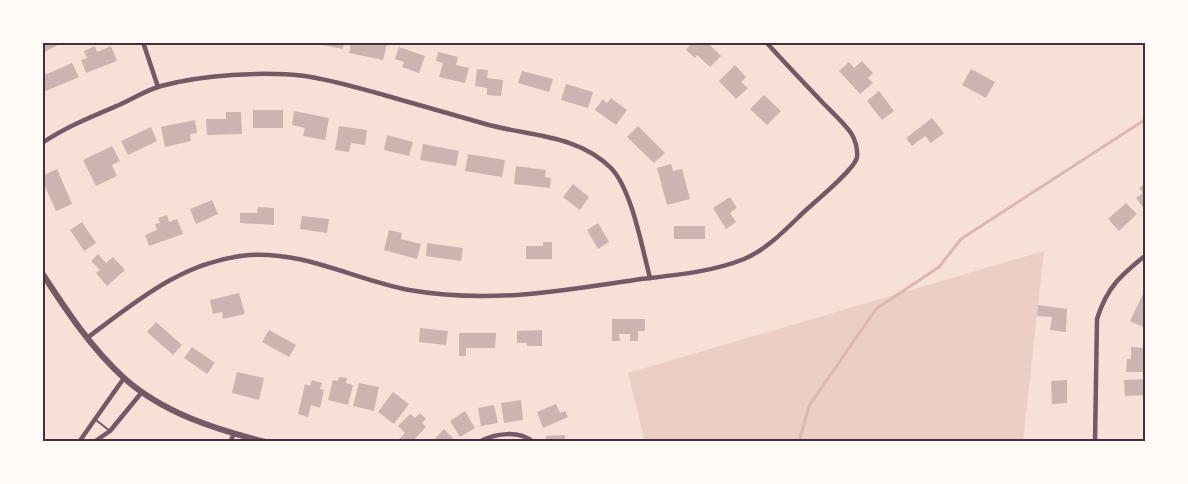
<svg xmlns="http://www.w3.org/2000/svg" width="1188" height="484" font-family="Literata,serif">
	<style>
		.green { fill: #ebcfc5 }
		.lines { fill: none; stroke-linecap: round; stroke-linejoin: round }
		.stream { stroke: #dcb8b0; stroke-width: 3 }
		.building { fill: #ccb4b1 }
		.service { stroke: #755966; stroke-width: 2 }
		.minor { stroke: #755966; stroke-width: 4.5 }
		.tertiary { stroke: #755966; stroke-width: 6 }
		.neatline { fill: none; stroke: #4a2c40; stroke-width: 2 }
	</style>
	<rect width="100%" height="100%" fill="#f7e1d7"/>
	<polygon class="green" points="1044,251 1023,442 645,442 628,373"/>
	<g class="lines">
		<polyline class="stream" points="799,442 809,406 876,309 939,267 961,239 1146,119"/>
	</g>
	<g class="building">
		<polygon points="42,42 56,42 58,45 43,53"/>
		<polygon points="306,42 344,42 343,49"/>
		<polygon points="351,42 387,44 383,60 349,53"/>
		<polygon points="688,42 707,42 721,56 710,67 697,55 695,58 686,50 691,44"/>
		<polygon points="95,46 97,52 111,46 117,61 86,73 81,60 87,58 84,51"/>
		<polygon points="399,47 425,56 419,73 402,67 404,62 395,59"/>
		<polygon points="438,52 458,57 456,65 469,68 465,83 439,77 443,63 436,61"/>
		<polygon points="862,61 873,73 868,78 873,83 860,94 839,71 849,62 854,68"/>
		<polygon points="72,63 79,77 46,91 42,82 42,76"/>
		<polygon points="735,65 746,77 741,82 748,88 736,99 719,81"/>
		<polygon points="477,69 488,70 487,78 503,80 501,96 487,95 487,88 475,86"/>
		<polygon points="971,69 995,82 986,98 962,85"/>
		<polygon points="522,71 553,79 549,92 518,83"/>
		<polygon points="566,84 593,92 588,108 561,100"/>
		<polygon points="879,91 894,111 882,120 867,101"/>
		<polygon points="764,95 781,111 767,125 750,109"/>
		<polygon points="611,98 627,110 616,125 595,110 603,99 607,103"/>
		<rect x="253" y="110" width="30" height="18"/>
		<polygon points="294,111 329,118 325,140 303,136 305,128 292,125"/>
		<polygon points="226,112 241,112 242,134 207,135 206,119 226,119"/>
		<polygon points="932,118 944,133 931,143 925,136 912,146 906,138"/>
		<polygon points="195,120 197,133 190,134 191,141 165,147 161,127"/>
		<polygon points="339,126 367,130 365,145 351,143 349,152 335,150"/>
		<polygon points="638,126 665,153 654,163 627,137"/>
		<polygon points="151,127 157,141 128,155 121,141"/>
		<polygon points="387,135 413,142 409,156 384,150"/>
		<polygon points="423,144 459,151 456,166 420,160"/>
		<polygon points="112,146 120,161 112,165 117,176 96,186 83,160"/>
		<polygon points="468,154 505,160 502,177 465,171"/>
		<polygon points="671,164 673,171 682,169 690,199 667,205 657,168"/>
		<polygon points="516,166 546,170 545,177 551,178 550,188 514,184"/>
		<polygon points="57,169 72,204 56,211 42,180 42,176"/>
		<polygon points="1146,183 1146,208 1144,209 1136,198 1143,193 1139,188"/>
		<polygon points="573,184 589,197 580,210 563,197"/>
		<polygon points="730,197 737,208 730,213 736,222 726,229 713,208"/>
		<polygon points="212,200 218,214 196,224 190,209"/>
		<polygon points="1126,203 1137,214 1119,231 1108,219"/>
		<polygon points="258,207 274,208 274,225 240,223 240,213 257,213"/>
		<polygon points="167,215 169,222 177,219 183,234 149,246 145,235 157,230 155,224 160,223 158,218"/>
		<polygon points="302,216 329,219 327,233 300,229"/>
		<polygon points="82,222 96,243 84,251 70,230"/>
		<polygon points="598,223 609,242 598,249 587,230"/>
		<rect x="674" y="226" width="31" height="13"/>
		<polygon points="389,230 402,233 401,239 421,244 417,259 384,250"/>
		<polygon points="543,242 552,242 552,259 526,259 526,246 543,246"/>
		<polygon points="427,243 463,248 461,261 426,256"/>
		<polygon points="98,254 106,263 113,257 125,270 107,286 96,273 100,270 91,261"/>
		<polygon points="1144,292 1146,293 1146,322 1143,327 1130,321"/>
		<polygon points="239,293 245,314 223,319 222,312 213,314 210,300"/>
		<polygon points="1038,305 1067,309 1066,332 1050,330 1052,317 1037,316"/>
		<polygon points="612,319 645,319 645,331 638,331 638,341 630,341 630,334 619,334 620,341 612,341"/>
		<polygon points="156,322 182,345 173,355 147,332"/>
		<polygon points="420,328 448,331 446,345 419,342"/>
		<polygon points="269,330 296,345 289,357 262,342"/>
		<polygon points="542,330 542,346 527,346 527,343 517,343 517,331"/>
		<polygon points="459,333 496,333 495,348 466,348 466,356 459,356"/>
		<polygon points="192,347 215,363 207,374 184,358"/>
		<polygon points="1131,347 1145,348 1145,372 1126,372 1127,359 1131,359"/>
		<polygon points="237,372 264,378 259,400 232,393"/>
		<polygon points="339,377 347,378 346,383 353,385 348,405 328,400 333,380 338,381"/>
		<polygon points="1144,379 1144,395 1125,396 1124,380"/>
		<polygon points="312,380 322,383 320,389 324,390 320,408 311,405 308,417 298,414 305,384 310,386"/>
		<polygon points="1067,380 1067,403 1052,404 1051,381"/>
		<polygon points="359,383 379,387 374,411 353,406"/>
		<polygon points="393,392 409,404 394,424 378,412"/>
		<polygon points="521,400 523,420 504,423 501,403"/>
		<polygon points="556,404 560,413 565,411 568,417 543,428 537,412"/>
		<polygon points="494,405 498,423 481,426 478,408"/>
		<polygon points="465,411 475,428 460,437 450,421"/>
		<polygon points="420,413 426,419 422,423 426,427 412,442 396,442 405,433 398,426 410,414 415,418"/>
		<polygon points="444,429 457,442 432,442"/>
		<polygon points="565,435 565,442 546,442 546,436"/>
	</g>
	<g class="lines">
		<polyline class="service" points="96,420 110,431"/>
		<g class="minor">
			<polyline points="143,42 158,87"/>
			<path d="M42,143C66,127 93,116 119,105C133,99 146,90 161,86C201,75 263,71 305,76C332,80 358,88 384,95C419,105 454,115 489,125C531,136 578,135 611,168C632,190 642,248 650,278"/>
			<path d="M87,338C138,300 183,261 249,255C304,251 356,280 409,290C490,304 561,291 641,279C675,275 712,272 744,259C768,249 787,228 806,210C816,201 856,168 857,157C858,149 855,139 851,133C843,122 833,113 824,104C804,83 785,63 766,42"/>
			<polyline points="79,442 124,378"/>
			<polyline points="94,442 110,431 142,392"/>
			<polyline points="230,442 234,434"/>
			<path d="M479,442C495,433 519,430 533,442"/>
			<path d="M1095,442L1097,319C1107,287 1121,275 1146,255"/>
		</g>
		<path class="tertiary" d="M42,273C66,310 91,348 124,378C163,413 215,429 265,442"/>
	</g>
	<rect width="1188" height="484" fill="none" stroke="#fffaf5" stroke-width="87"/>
	<rect x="44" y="44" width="1100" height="396" class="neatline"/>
</svg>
